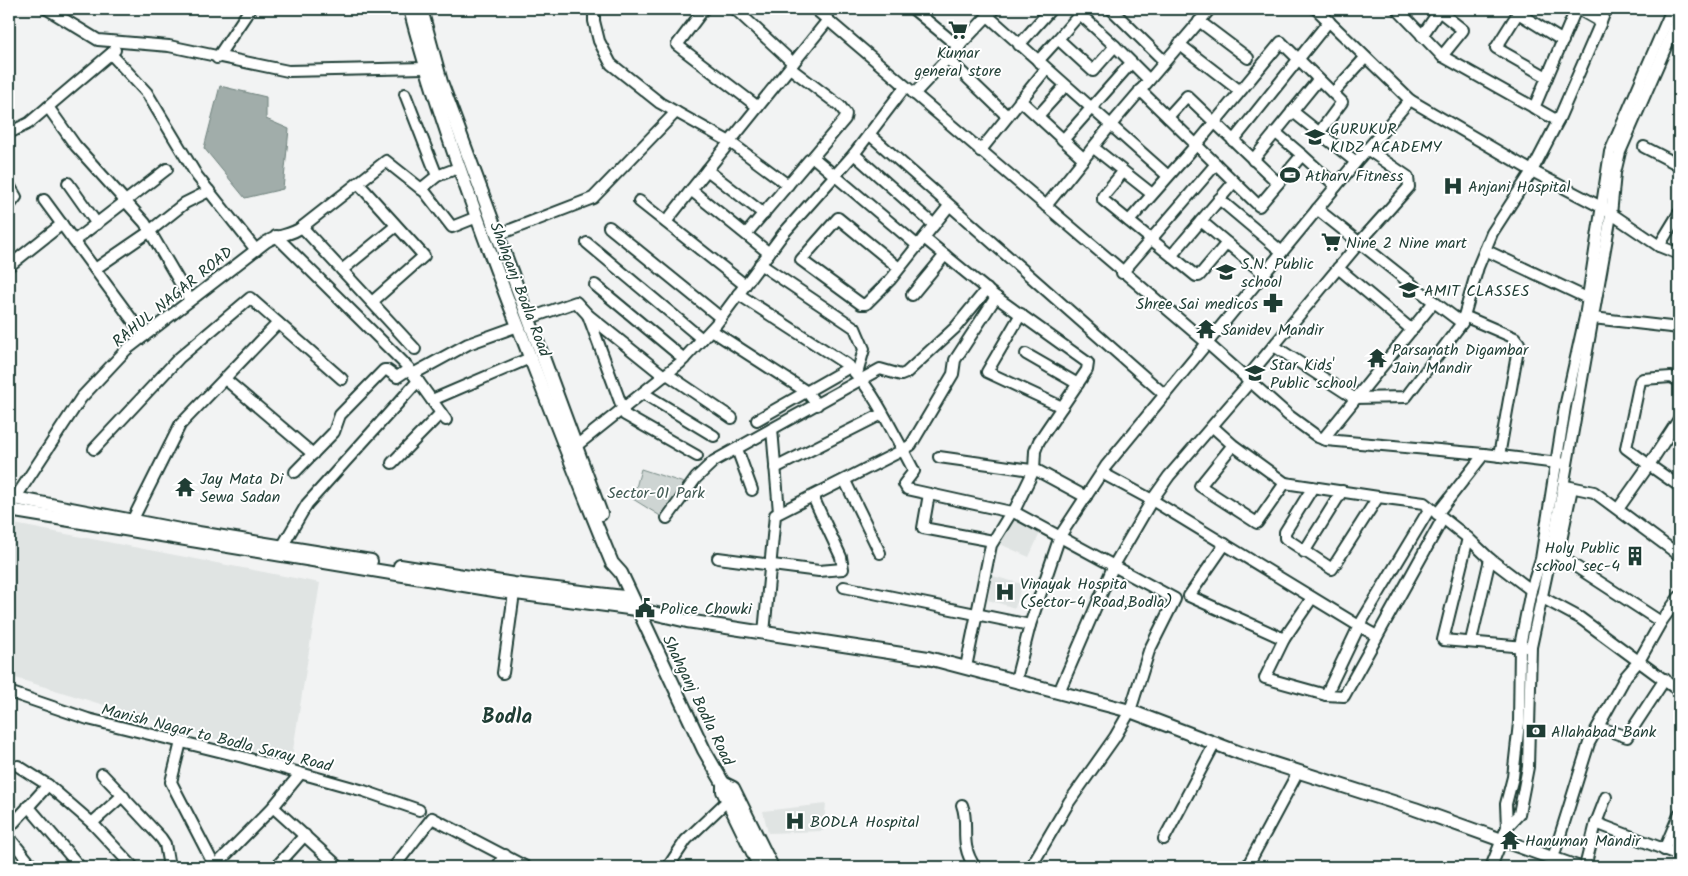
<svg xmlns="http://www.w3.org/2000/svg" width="1688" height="876" font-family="Kalam,sans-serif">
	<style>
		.built { fill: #e0e4e3 }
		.green { fill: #ced5d3; stroke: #768984 }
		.water { fill: #a1adaa; stroke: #6d807b }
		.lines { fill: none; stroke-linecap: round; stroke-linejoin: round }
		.minor-casing { stroke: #1f3d34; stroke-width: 14 }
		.major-casing { stroke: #1f3d34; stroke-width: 16 }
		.minor { stroke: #fff; stroke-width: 10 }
		.major { stroke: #fff; stroke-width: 12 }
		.labels { text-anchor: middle; stroke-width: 4; stroke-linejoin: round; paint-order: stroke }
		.poi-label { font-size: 16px; fill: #1f3d34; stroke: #fff; text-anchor: start }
		.street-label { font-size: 16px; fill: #1f3d34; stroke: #fff }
		.park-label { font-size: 16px; fill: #425b54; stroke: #fff }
		.district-label { font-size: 21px; font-weight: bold; fill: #1f3d34; stroke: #fff }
	</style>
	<rect width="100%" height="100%" fill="#f2f3f3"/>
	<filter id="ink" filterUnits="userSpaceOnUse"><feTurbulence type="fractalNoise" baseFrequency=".02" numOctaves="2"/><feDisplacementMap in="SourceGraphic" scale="10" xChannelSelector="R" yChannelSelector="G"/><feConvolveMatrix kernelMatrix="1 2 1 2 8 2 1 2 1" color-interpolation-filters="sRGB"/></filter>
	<g filter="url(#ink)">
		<g class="built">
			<polygon points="1011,519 1040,533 1029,557 1000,544"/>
			<polygon points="9,523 320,583 291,762 9,676"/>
			<polygon points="993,576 1022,584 1015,608 988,600"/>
			<polygon points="826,804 823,831 768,833 763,811"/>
		</g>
		<polygon class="green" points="641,469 684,483 662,517 633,499"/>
		<polygon class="water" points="220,86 266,97 266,119 289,129 283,189 245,198 204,148"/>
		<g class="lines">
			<defs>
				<g id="minor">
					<polyline points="47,9 98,40 169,46 288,71 425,68"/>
					<polyline points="594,9 594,21 599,41 611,64 660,103 730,142 788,185"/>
					<polyline points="704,9 677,45 758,107"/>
					<polyline points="735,9 793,63"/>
					<polyline points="815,9 1207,343 1288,415 1318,437 1326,440 1484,454 1566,464"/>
					<polyline points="913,9 960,48"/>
					<polyline points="1111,9 1164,61"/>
					<polyline points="1316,9 1410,100 1532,171 1603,208 1659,246 1679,254"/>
					<polyline points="988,16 1168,176"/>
					<polyline points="1199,21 1248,58"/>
					<polyline points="1601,22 1606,9"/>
					<polyline points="1422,36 1439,11 1463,30 1442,56"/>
					<polyline points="1179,44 1240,91"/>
					<polyline points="1019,45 1051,9"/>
					<polyline points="1115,46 1149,80"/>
					<polyline points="111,54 147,93 197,176 256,250"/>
					<polyline points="217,58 250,9"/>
					<polyline points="948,59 1007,116"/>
					<polyline points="1038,61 1058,39 1093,71 1115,46 1080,14 1058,39"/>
					<polyline points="790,68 840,106 846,114 845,119 812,158"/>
					<polyline points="1547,77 1496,48 1518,13 1563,41"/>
					<polyline points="1140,90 1259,206 1302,155 1336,186"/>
					<polyline points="1333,93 1365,58"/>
					<polyline points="405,94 437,176"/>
					<polyline points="914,94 994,9"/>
					<polyline points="1020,100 1084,159"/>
					<polyline points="48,107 75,145 145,223 190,300"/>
					<polyline points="1534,108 1576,9"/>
					<polyline points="1292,111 1356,162"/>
					<polyline points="1038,116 1065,86"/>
					<polyline points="1168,117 1187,96 1278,183"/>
					<polyline points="1558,121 1601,22 1578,9"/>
					<polyline points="1275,132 1302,155"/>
					<polyline points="9,133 29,123 115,50"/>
					<polyline points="869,134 1165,395"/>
					<polyline points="1063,140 1131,63"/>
					<polyline points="1233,141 1329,21"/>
					<polyline points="1644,147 1679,165"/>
					<polyline points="1094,148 1152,194"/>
					<polyline points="980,151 1046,69"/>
					<polyline points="854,154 934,225"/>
					<polyline points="1253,160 1318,80"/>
					<polyline points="707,170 764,214"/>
					<polyline points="1123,172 1103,196 1103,200 1196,276 1199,276 1227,243"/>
					<polyline points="68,183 97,224"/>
					<polyline points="358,183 424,256 372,302"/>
					<polyline points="9,185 16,197 9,206"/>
					<polyline points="421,189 437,176 458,168"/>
					<polyline points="691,190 828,20"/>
					<polyline points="1219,199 1282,252"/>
					<polyline points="44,200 144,336"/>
					<polyline points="639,201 745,285"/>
					<polyline points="1046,206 1110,126 1210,9"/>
					<polyline points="1317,209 1434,302 1323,439"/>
					<polyline points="1129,221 1196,145 1281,42 1342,102 1319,133"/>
					<polyline points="1201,221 1264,274"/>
					<polyline points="666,222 691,190 769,253"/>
					<polyline points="609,227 721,318"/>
					<polyline points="746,234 809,160 814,158 918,246"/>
					<polyline points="497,235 593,198 676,112"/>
					<polyline points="276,236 408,367 446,420"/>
					<polyline points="924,238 996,297 1088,363 1087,370 1039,441 1035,451 1034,470 1014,511"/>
					<polyline points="74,241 167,169"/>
					<polyline points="587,243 702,339"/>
					<polyline points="1659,246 1679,213"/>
					<polyline points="1485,250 1587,298"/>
					<polyline points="1172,255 1234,182"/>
					<polyline points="760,264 855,328 864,349 857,374"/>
					<polyline points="9,266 62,224"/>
					<polyline points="899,268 838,218 801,260 861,304 866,304 891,279 949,206"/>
					<polyline points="1338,268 1412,330"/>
					<polyline points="95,269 146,234 185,203 209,191"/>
					<polyline points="342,270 396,226"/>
					<polyline points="1122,273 1216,164"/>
					<polyline points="595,285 684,359"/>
					<path d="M738,294L846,364C872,387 886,420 903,450L775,515L764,633"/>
					<polyline points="912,295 945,255"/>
					<polyline points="996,297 955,360 953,374 911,445 903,450 914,471 904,484 907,489 1011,512"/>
					<polyline points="1434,302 1462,323"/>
					<polyline points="1021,314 987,372 1062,407"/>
					<polyline points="588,315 625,415 697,456"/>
					<polyline points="1464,316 1515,338 1519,343 1499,456"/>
					<polyline points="530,318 576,302 588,315 664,376"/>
					<polyline points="1593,318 1679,328"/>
					<polyline points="711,330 807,392 817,405"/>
					<polyline points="1274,346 1354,398 1406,397 1462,323 1478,267 1492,233 1532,171 1558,121 1442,56 1397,9"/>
					<polyline points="415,349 302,227 386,161 425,192 452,227 477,217"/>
					<polyline points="1026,354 1078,384"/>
					<polyline points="413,374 468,344 518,326"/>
					<polyline points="667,374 732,418"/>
					<polyline points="225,379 313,454"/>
					<polyline points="1246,379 1359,243 1409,187 1408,177 1367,149"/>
					<polyline points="1679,381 1671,377 1643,379 1640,381 1626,448 1649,465 1679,419"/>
					<polyline points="643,393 714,436"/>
					<polyline points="432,400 530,358"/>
					<polyline points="757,420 850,367"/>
					<polyline points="1213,427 1233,445 1285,483 1257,523 1200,486 1233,445"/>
					<polyline points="772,429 779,512"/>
					<polyline points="94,449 179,358 250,298 342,379"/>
					<polyline points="737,449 752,490"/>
					<polyline points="571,450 680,363 717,323 783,234 854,154 905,87"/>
					<polyline points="939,457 1038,471 1086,497"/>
					<polyline points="392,463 441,413"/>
					<polyline points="775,468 882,414"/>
					<polyline points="295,472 334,432 340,415 384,370 387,370 397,377 409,369"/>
					<polyline points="1102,473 1152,500 1359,626 1326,695"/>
					<polyline points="845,481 880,553"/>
					<polyline points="1285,483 1378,497 1332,569 1285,538 1285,532 1313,487"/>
					<polyline points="1566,486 1594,492 1679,555"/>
					<polyline points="1572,488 1558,555 1661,622"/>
					<polyline points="929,494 923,528 993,541"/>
					<polyline points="1378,497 1424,503 1468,538 1490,559 1471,641"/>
					<path d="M12,503L81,398L126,350L266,242C278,234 291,236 302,227"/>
					<polyline points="1618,509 1649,465 1679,486"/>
					<polyline points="1437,514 1484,454"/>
					<polyline points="667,518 696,478 714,461 880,369 901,375 906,373 955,328 987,289"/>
					<polyline points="132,521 180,425 278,323"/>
					<polyline points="1468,538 1443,640 1525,647"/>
					<polyline points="1225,544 1189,596 1284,639 1312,598"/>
					<polyline points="279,552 307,504 418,381"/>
					<polyline points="1304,552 1342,491"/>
					<polyline points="718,558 819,571 843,569 841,557 813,497"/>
					<polyline points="1490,559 1531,590"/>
					<polyline points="844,587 1030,625"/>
					<polyline points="1541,597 1580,618 1679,691"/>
					<polyline points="1377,636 1359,626 1430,508"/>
					<polyline points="1284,639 1265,678 1326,695 1344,696 1443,518"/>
					<polyline points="966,667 991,545 1012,511 1175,599 1149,651 1130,711 1115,737 1069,802 1032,865"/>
					<polyline points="503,673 514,593"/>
					<polyline points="1016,680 1030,625 1060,536 1106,466 1356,162 1410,100"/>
					<polyline points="9,692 88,719 243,757 364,791 419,810"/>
					<polyline points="1059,692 1113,567 1152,500 1169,476 1250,382"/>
					<polyline points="1598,727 1627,737 1665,679"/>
					<polyline points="181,742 171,782 215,867"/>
					<polyline points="18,766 48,785 92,823 133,867"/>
					<polyline points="102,774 124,797"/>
					<path d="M962,805C970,825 958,843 975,867"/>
					<polyline points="28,806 80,867"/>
					<polyline points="273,807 339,867"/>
					<polyline points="92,823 122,796 161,838 165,844 169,867"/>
					<polyline points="1596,823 1679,855"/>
					<polyline points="1507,827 1519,814 1528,767 1531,647 1552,549 1611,215 1615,173 1620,152 1679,17"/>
					<polyline points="9,828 48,785"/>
					<polyline points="9,837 33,867"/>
					<polyline points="1164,839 1215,743"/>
					<polyline points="1664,850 1679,815"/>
					<polyline points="1553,858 1589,743 1626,676 1639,661 1661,622 1679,597"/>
					<polyline points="215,866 273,807 300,774"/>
					<polyline points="276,867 305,835"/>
					<polyline points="394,867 432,818 526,867"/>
					<polyline points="497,867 505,855"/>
					<polyline points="668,867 686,840 727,801"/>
					<polyline points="1247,867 1298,772"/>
					<polyline points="1491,867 1507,827 1506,804 1513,777 1519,723 1520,646 1531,590 1541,559 1565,407 1585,317 1610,152 1672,9"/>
					<polyline points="1585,867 1596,823 1606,797"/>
				</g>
				<g id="major">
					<path d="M410,9C436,109 472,205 509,303C543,390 576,477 612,563L621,573L704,750L723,783V791L760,867"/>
					<polyline points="421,9 441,82 601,514"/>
					<polyline points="9,497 180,530 371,561"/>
					<polyline points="9,510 500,591 636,609 687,621 928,658 1130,711 1240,753 1415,809 1577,867"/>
					<polyline points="400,566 514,584 632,598"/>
					<polyline points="723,783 733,788 772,867"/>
				</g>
			</defs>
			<use href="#minor" class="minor-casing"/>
			<use href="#major" class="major-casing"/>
			<use href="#minor" class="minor"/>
			<use href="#major" class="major"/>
		</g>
	</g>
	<defs>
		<symbol id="supermarket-bare" viewBox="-9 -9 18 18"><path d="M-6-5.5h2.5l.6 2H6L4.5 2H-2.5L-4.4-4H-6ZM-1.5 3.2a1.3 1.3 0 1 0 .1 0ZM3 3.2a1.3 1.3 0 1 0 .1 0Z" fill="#1f3d34" stroke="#fff" stroke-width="2.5" paint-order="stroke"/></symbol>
		<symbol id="school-bare" viewBox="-9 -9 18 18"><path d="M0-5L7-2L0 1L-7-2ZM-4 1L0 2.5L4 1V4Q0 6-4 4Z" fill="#1f3d34" stroke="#fff" stroke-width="2.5" paint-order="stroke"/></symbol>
		<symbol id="stadium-bare" viewBox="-9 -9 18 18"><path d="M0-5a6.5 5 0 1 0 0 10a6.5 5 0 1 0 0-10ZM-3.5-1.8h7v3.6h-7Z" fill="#1f3d34" stroke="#fff" stroke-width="2.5" paint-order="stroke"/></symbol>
		<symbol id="hospital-bare" viewBox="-9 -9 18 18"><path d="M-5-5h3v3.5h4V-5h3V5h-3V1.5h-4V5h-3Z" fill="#1f3d34" stroke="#fff" stroke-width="2.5" paint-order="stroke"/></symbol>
		<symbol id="pharmacy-bare" viewBox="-9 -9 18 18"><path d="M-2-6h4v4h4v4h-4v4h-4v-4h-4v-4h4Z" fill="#1f3d34" stroke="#fff" stroke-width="2.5" paint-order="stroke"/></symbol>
		<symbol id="temple-bare" viewBox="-9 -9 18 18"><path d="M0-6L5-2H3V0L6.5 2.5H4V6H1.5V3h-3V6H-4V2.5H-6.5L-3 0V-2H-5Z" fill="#1f3d34" stroke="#fff" stroke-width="2.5" paint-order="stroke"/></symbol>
		<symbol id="building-bare" viewBox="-9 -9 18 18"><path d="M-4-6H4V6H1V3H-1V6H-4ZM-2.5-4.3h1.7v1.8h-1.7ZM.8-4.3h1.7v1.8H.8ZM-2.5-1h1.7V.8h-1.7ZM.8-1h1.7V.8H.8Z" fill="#1f3d34" stroke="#fff" stroke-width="2.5" paint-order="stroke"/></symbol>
		<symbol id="civic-bare" viewBox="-9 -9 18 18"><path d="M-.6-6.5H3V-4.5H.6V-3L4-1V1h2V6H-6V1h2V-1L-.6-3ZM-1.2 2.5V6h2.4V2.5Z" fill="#1f3d34" stroke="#fff" stroke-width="2.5" paint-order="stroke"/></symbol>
		<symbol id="bank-bare" viewBox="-9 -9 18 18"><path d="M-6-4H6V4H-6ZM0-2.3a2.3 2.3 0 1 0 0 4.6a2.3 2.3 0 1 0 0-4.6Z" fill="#1f3d34" stroke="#fff" stroke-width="2.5" paint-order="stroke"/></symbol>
	</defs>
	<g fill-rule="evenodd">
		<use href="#supermarket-bare" x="944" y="16" width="28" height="28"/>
		<use href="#school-bare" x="1301" y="123" width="28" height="28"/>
		<use href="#stadium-bare" x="1276" y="161" width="28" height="28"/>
		<use href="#hospital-bare" x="1439" y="172" width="28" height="28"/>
		<use href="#supermarket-bare" x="1317" y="228" width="28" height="28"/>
		<use href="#school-bare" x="1212" y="258" width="28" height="28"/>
		<use href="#school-bare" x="1395" y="276" width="28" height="28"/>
		<use href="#pharmacy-bare" x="1259" y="289" width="28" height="28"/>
		<use href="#temple-bare" x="1192" y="315" width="28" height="28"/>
		<use href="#temple-bare" x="1363" y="344" width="28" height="28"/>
		<use href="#school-bare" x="1241" y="359" width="28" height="28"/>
		<use href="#temple-bare" x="171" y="473" width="28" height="28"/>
		<use href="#building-bare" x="1621" y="542" width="28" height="28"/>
		<use href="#hospital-bare" x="991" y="578" width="28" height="28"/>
		<use href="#civic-bare" x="631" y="594" width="28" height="28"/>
		<use href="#bank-bare" x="1522" y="717" width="28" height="28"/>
		<use href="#hospital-bare" x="781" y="807" width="28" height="28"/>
		<use href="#temple-bare" x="1496" y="826" width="28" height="28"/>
	</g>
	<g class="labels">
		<g class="poi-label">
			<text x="958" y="58" text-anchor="middle">Kumar<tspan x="958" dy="18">general store</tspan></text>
			<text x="1330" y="134">GURUKUR<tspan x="1330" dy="18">KIDZ ACADEMY</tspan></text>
			<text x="1305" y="181">Atharv Fitness</text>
			<text x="1468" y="192">Anjani Hospital</text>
			<text x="1346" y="248">Nine 2 Nine mart</text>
			<text x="1241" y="269">S.N. Public<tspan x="1241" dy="18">school</tspan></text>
			<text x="1424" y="296">AMIT CLASSES</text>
			<text x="1258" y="309" text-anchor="end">Shree Sai medicos</text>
			<text x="1221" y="335">Sanidev Mandir</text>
			<text x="1392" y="355">Parsanath Digambar<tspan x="1392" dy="18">Jain Mandir</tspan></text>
			<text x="1270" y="370">Star Kids'<tspan x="1270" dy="18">Public school</tspan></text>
			<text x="200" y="484">Jay Mata Di<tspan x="200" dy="18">Sewa Sadan</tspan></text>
			<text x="1620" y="553" text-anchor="end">Holy Public<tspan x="1620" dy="18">school sec-4</tspan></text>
			<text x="1020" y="589">Vinayak Hospita<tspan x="1020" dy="18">(Sector-4 Road,Bodla)</tspan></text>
			<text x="660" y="614">Police Chowki</text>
			<text x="1551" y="737">Allahabad Bank</text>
			<text x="810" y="827">BODLA Hospital</text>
			<text x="1525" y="846">Hanuman Mandir</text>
		</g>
		<g class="street-label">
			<text transform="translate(521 289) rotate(69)" y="6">Shahganj Bodla Road</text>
			<text transform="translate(172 296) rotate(-39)" y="6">RAHUL NAGAR ROAD</text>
			<text transform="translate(699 700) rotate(64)" y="6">Shahganj Bodla Road</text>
			<text transform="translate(217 737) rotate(14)" y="6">Manish Nagar to Bodla Saray Road</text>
		</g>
		<g class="park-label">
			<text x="656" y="498">Sector-01 Park</text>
		</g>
		<g class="district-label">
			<text x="507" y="723">Bodla</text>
		</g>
	</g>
	<rect width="1688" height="876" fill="none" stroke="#fff" stroke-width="30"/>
	<rect x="15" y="15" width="1658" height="846" fill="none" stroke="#1f3d34" stroke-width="2" filter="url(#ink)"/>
</svg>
